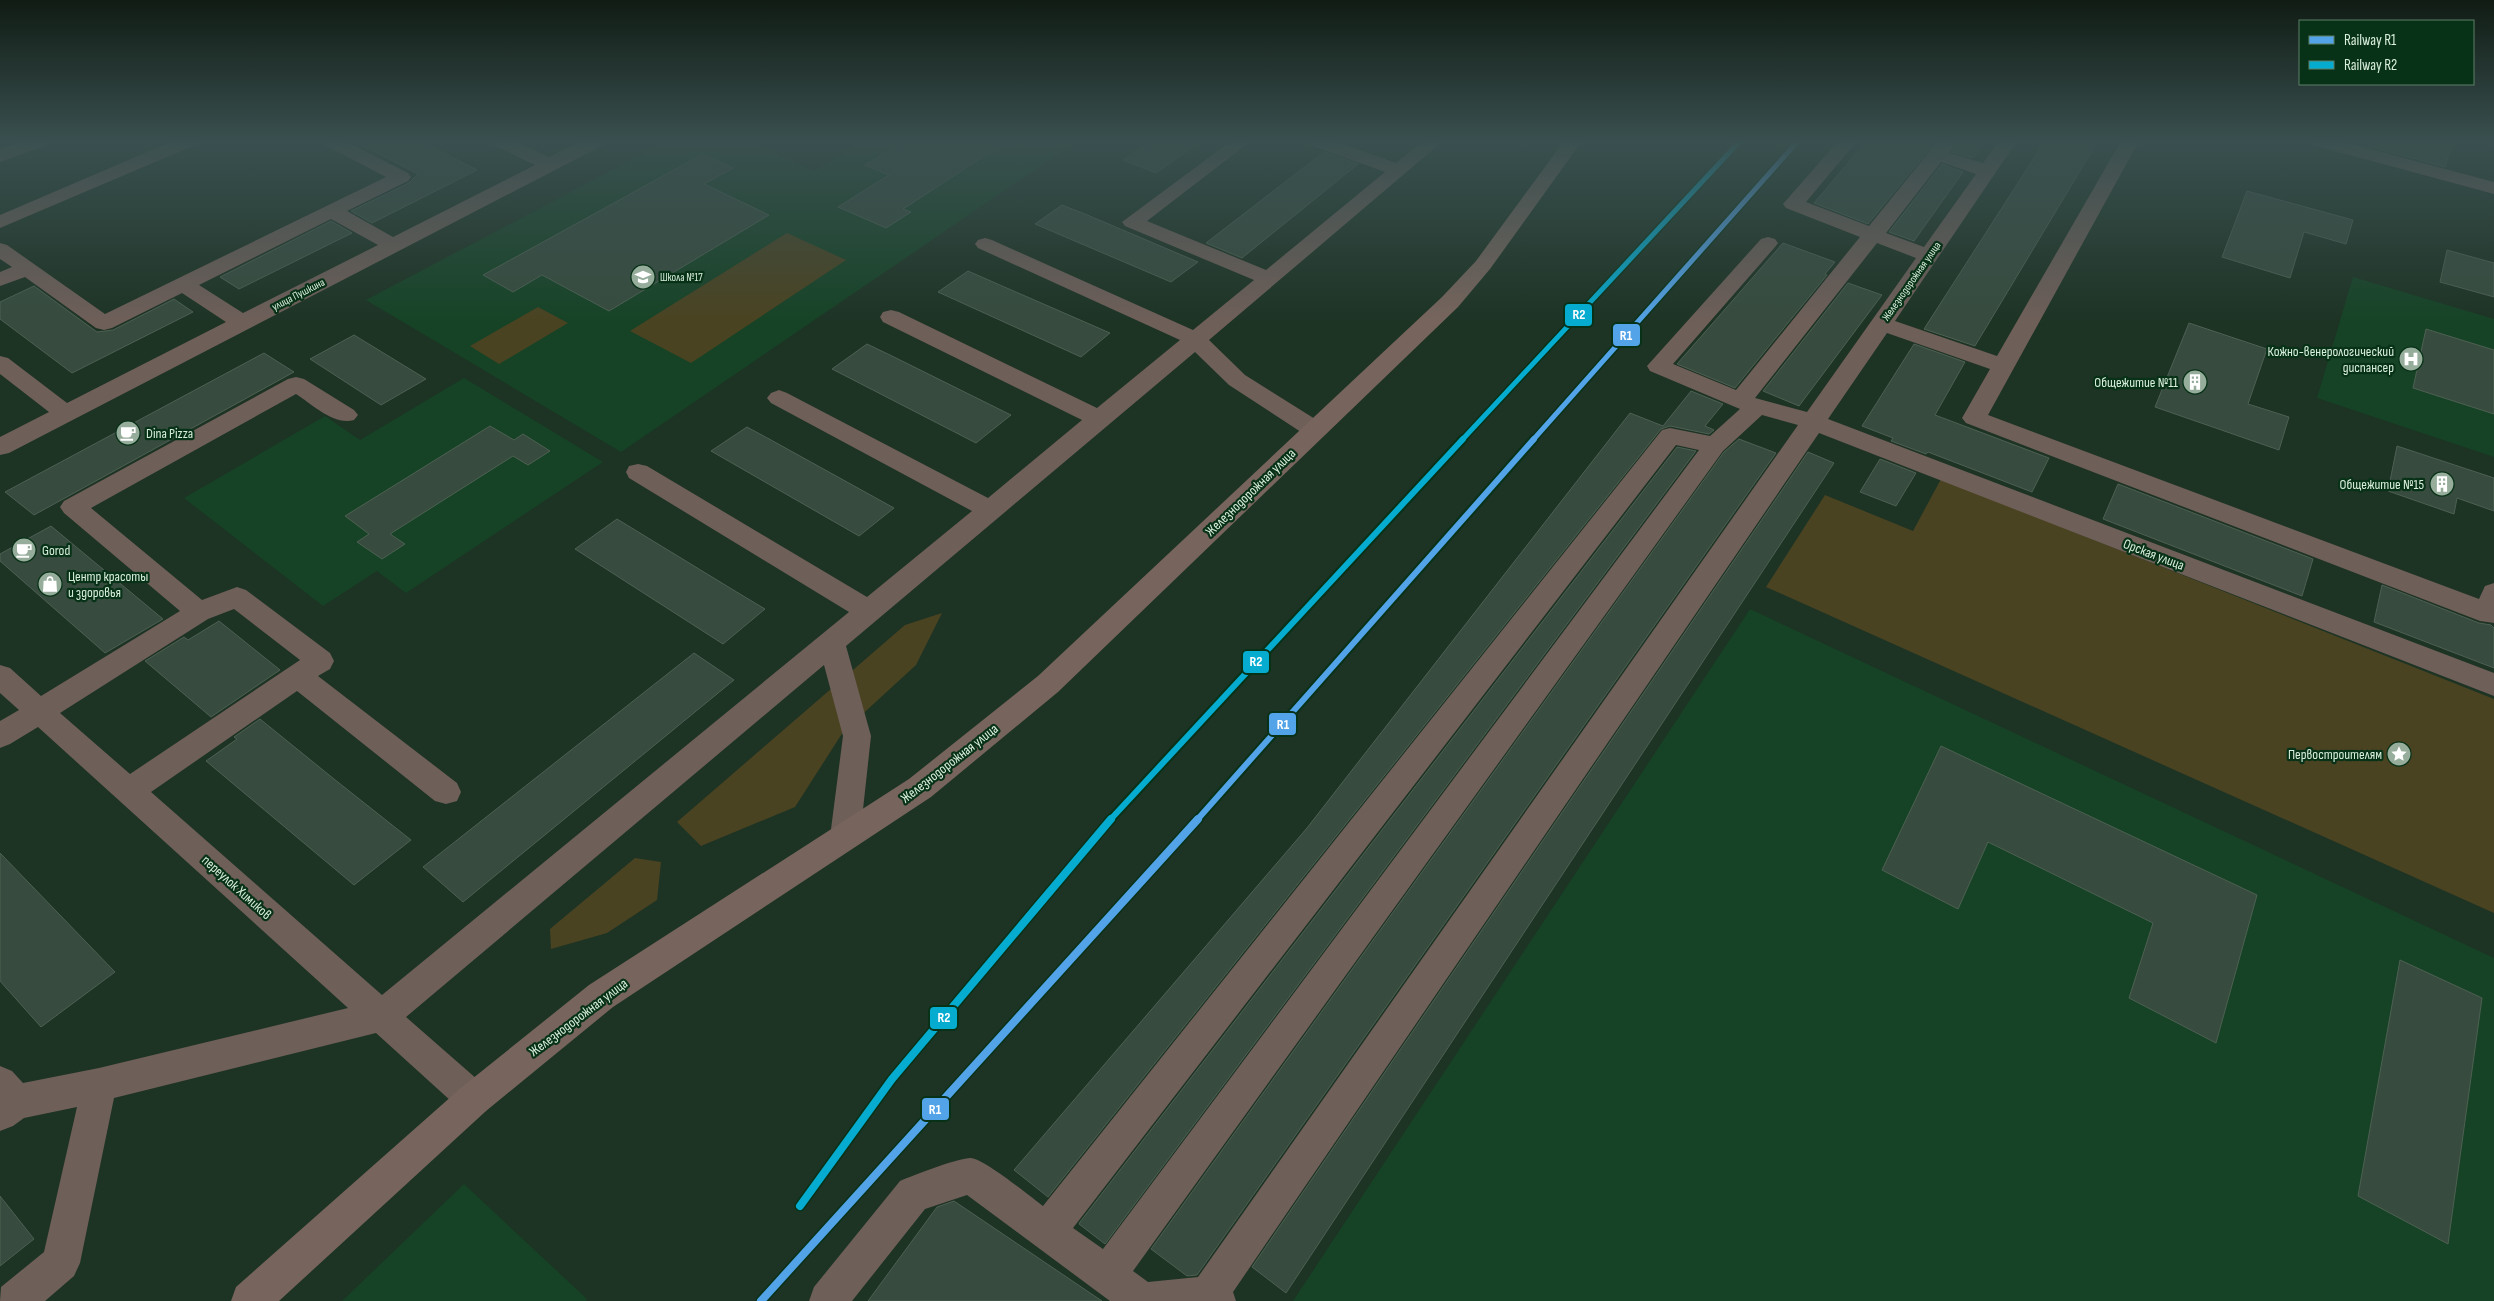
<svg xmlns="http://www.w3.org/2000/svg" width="2494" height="1301" font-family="'Sofia Sans Condensed',sans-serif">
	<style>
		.built { fill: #164326 }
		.green { fill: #4a4321 }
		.building { fill: #374c3e; stroke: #4e6053 }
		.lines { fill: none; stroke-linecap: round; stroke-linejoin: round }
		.minor { fill: #6f5f59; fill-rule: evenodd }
		.major { fill: #77655d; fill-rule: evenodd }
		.rail-1-far2-casing { stroke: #083218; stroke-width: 8 }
		.rail-1-far1-casing { stroke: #083218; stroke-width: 10 }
		.rail-1-casing { stroke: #083218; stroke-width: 11 }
		.rail-2-far2-casing { stroke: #083218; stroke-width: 8 }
		.rail-2-far1-casing { stroke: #083218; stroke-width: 10 }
		.rail-2-casing { stroke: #083218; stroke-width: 11 }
		.rail-1-far2 { stroke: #53a3e8; stroke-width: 5 }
		.rail-1-far1 { stroke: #53a3e8; stroke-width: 6 }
		.rail-1 { stroke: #53a3e8; stroke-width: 8 }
		.rail-2-far2 { stroke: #06acd0; stroke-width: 5 }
		.rail-2-far1 { stroke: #06acd0; stroke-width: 6 }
		.rail-2 { stroke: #06acd0; stroke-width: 8 }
		.labels { text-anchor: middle; stroke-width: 4.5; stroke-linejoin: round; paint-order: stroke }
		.far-poi-label { font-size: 11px; fill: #d9efdd; stroke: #083218; text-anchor: start }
		.far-street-label { font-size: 11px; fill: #d9efdd; stroke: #083218 }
		.poi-label { font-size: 14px; fill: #d9efdd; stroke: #083218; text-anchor: end }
		.street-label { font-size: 14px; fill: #d9efdd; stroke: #083218 }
		.line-badge { stroke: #083218; stroke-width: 2 }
		.badge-label { font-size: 14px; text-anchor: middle; font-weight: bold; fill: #fff }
	</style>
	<rect width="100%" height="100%" fill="#1d3324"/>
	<g class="built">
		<polygon points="667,141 745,141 814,171 865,141 1077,141 621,452 366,300"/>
		<polygon points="2353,277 2494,319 2494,457 2317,398"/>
		<polygon points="464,378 603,462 406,593 377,571 323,606 184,498 325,416 360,440"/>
		<polygon points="1750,609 2494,958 2494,1301 1293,1301"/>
		<polygon points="464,1184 587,1299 586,1301 342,1301"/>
	</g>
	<g class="green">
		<polygon points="787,233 846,260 691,363 630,331"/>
		<polygon points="538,307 568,323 499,364 470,346"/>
		<polygon points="1941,479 2494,699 2494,913 1766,587 1825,495 1913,531"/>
		<polygon points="942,613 916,665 843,732 795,807 701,846 677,822 905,625"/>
		<polygon points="635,858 661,862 657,900 607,933 551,949 550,929"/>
	</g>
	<g class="building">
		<polygon points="354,141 420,141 477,170 372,223 351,211 409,183 418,174"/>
		<polygon points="906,141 1007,141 903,209 911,212 886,228 838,207 889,175 865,165"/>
		<polygon points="1151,141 1201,141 1156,173 1123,160"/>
		<polygon points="1867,141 1936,141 1868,224 1814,203"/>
		<polygon points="1959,141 1985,141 1973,158 1952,152"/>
		<polygon points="2045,141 2098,141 1975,346 1924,329"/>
		<polygon points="2365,141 2453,141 2445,167 2364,145"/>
		<polygon points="1324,152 1358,164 1242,258 1206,243"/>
		<polygon points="703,154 733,168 704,184 769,215 609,311 542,275 513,292 483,275"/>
		<polygon points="1942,164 1963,172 1914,241 1889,232"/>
		<polygon points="2247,191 2353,220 2346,244 2304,232 2290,278 2222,257"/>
		<polygon points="1062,205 1085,214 1198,262 1171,282 1035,224"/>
		<polygon points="331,221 352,233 239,289 220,277"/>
		<polygon points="1783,243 1835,262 1825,274 1827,275 1735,388 1677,364"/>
		<polygon points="2447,250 2494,263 2494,297 2440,282"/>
		<polygon points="968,271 993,282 1110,333 1081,357 938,292"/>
		<polygon points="1848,283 1882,295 1799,406 1763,391"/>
		<polygon points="34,286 97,332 113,330 174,299 193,312 72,373 0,319 0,302"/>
		<polygon points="2189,323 2267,349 2248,404 2289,417 2279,450 2155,407"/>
		<polygon points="2426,329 2494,350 2494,414 2413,388"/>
		<polygon points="354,335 426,379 381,405 310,359"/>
		<polygon points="867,344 892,356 1011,415 976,443 832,369"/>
		<polygon points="1914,344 1965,362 1935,415 2049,458 2032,492 1928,452 1926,454 1891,441 1893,438 1862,426"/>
		<polygon points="264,353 294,372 34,515 5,492"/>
		<polygon points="1691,391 1723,404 1705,426 1714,430 1709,434 1670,426 1661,429 1048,1197 1014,1170 1307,828 1630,413 1663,426"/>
		<polygon points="490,426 514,440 523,434 550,451 528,465 513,456 390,534 405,544 382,559 357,542 369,534 345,516"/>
		<polygon points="747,427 771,440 894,508 859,536 711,451"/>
		<polygon points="1739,439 1776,453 1197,1275 1187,1276 1151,1249 1724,452"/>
		<polygon points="2397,446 2494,478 2494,511 2457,498 2454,514 2388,491"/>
		<polygon points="1677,447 1696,451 1105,1244 1079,1224 1080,1222"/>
		<polygon points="1808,452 1834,463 1286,1293 1252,1267"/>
		<polygon points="1880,459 1916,473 1896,506 1860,492"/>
		<polygon points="2118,484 2313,559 2302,596 2103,519"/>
		<polygon points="617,519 735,591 765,609 723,644 575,549"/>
		<polygon points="51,526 69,541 163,619 105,653 0,561 0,554"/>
		<polygon points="2382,585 2479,623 2491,625 2494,628 2494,668 2374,622"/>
		<polygon points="219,621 280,670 211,717 145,661 184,637 188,640"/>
		<polygon points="694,653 734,680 463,902 423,867"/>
		<polygon points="260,719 334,779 411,840 354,885 206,761 237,739 234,737"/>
		<polygon points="1941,746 2257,895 2216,1043 2129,998 2153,923 1988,842 1958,909 1882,870"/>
		<polygon points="0,853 115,972 41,1027 0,981"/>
		<polygon points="2400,960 2482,998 2448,1244 2358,1196"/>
		<polygon points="0,1196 34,1239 0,1266"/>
		<polygon points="954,1201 1102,1301 868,1301 937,1207"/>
	</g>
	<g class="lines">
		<g class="minor">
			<polygon points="23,141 48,141 46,145 0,162 0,149"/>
			<polygon points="173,141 197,141 195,145 0,228 0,215"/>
			<path d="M323,141H345L408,173L411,177L408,181L347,211L393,237L535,165L494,145L492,141H515L549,157L582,141H605L603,145L557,169L9,453L0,455V437L49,412L0,374V356L8,358L67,403L226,322L182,293L112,328L104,330L96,328L25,277L0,286V272L12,267L0,259V243L7,245L105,314L386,177L325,145ZM331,219L378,245L243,313L199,285Z"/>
			<path d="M1231,141H1251L1147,221L1266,270L1385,172L1310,145L1308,141H1334L1396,163L1423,141H1443L1209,340L1245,375L1323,424L1327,430L1323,436L1315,438L1307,436L1229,385L1195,352L846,646L871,736L860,837L856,846L845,850L834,846L830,837L843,736L824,665L406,1017L486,1087L492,1099L486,1111L474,1116L462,1111L376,1033L114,1098L80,1263L74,1276L45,1301H0L1,1287L44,1252L77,1107L24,1118L13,1126L0,1131V1066L12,1071L23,1083L99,1068L348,1008L38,727L10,744L0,748V721L19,710L0,693V665L10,668L41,696L180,611L64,513L60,507L64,501L288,379L296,377L304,379L354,410L358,415L354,420C334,426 312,404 296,394L91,508L202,600L237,587L246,590L330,653L334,661L330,669L318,676L457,783L461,792L457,801L446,804L435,801L297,691L151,792L382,995L849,612L629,478L626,472L629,466L638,464L647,466L867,597L972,511L771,403L767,398L771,393L779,390L787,393L988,498L1082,420L883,322L880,317L883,312L891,310L899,312L1097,408L1180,340L978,248L975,244L978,240L985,238L992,240L1193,330L1254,280L1125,226L1122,222ZM234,609L300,660L130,774L60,713L208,619Z"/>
			<path d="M1838,141H1857L1806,202L1869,226L1938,141H1957L1949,153L1983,163L1999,141H2017L1895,321L1997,356L2121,141H2139L1988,415L2479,599L2485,586L2494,583V623L2480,621L1966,423L1962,418L1990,369L1887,333L1828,419L2494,673V696L1819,433L1233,1292L1236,1301H1110L967,1195L925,1209L852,1301H809L814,1287L900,1181C917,1174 952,1160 970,1158C982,1157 1031,1197 1043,1206L1662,430L1670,428L1710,436L1740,409L1650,371L1647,366L1761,239L1768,237L1775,239L1778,243L1775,247L1673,364L1736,390L1860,237L1786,208L1783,204ZM1941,162L1976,174L1924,247L1886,233ZM1877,243L1916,258L1807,412L1755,398ZM1762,415L1798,425L1198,1277L1148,1282L1133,1271L1723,451ZM1676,445L1699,450L1103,1249L1073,1228Z"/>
			<polygon points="2311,141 2340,141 2494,182 2494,194 2313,145"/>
		</g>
		<polygon class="major" points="1564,141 1582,141 1490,269 1458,307 1058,692 931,797 613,1007 486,1111 279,1301 231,1301 236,1287 462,1087 589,985 909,779 1038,676 1442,297 1476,261"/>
		<defs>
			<polyline id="rail-1-far2" points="1533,440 1798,141"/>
			<polyline id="rail-1-far1" points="1197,820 1534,439"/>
			<polyline id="rail-1" points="761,1301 1198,819"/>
			<polyline id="rail-2-far2" points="1462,440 1740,141"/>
			<polyline id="rail-2-far1" points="1110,820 1463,439"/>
			<polyline id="rail-2" points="800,1206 892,1079 1111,819"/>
		</defs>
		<use href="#rail-1-far2" class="rail-1-far2-casing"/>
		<use href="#rail-1-far1" class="rail-1-far1-casing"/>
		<use href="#rail-1" class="rail-1-casing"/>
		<use href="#rail-2-far2" class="rail-2-far2-casing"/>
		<use href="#rail-2-far1" class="rail-2-far1-casing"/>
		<use href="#rail-2" class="rail-2-casing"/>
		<use href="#rail-1-far2" class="rail-1-far2"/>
		<use href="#rail-1-far1" class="rail-1-far1"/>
		<use href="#rail-1" class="rail-1"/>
		<use href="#rail-2-far2" class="rail-2-far2"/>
		<use href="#rail-2-far1" class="rail-2-far1"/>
		<use href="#rail-2" class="rail-2"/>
	</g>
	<linearGradient id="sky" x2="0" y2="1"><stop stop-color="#101c14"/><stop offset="0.44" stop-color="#3a5050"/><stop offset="1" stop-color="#3a5050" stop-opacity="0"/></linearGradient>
	<rect width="2494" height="323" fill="url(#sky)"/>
	<defs>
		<symbol id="school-disc" viewBox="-11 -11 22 22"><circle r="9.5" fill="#97ad9c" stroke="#083218"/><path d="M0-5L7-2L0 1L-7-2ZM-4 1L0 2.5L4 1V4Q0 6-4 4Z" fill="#fff"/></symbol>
		<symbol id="hospital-disc" viewBox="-11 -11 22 22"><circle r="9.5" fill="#97ad9c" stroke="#083218"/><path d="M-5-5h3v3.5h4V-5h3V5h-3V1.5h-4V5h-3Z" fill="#fff"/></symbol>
		<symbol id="building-disc" viewBox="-11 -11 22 22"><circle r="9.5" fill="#97ad9c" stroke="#083218"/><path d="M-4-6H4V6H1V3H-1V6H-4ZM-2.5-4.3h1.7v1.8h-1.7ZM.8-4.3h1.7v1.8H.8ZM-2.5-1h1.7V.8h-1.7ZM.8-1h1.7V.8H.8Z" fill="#fff"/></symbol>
		<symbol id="cafe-disc" viewBox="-11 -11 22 22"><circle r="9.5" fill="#97ad9c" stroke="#083218"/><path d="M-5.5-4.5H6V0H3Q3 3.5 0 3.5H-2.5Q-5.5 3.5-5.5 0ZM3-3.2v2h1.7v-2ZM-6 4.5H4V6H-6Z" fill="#fff"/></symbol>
		<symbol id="shop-disc" viewBox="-11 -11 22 22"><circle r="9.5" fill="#97ad9c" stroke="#083218"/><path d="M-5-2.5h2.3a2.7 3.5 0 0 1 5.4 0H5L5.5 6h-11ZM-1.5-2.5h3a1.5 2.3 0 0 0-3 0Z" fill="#fff"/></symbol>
		<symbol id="sight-disc" viewBox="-11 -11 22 22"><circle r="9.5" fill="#97ad9c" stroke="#083218"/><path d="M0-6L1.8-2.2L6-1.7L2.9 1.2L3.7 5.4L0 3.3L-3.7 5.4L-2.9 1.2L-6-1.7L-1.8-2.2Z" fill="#fff"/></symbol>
	</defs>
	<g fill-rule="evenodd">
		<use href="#school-disc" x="629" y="263" width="28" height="28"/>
		<use href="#hospital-disc" x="2397" y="345" width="28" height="28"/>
		<use href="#building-disc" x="2181" y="368" width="28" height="28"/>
		<use href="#cafe-disc" x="114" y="419" width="28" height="28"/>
		<use href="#building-disc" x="2428" y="470" width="28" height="28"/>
		<use href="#cafe-disc" x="10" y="536" width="28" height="28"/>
		<use href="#shop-disc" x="36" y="570" width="28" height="28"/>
		<use href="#sight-disc" x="2385" y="740" width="28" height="28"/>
	</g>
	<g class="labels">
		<g class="far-poi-label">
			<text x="660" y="281">Школа №17</text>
		</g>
		<g class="far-street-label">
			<text transform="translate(1911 281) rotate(-55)" y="4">Железнодорожная улица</text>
			<text transform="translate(298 294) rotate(-27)" y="4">улица Пушкина</text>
		</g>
		<g class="poi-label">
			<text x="2394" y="356">Кожно-венерологический<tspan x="2394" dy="16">диспансер</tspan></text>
			<text x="2178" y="387">Общежитие №11</text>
			<text x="146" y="438" text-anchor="start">Dina Pizza</text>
			<text x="2424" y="489">Общежитие №15</text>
			<text x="42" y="555" text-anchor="start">Gorod</text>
			<text x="68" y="581" text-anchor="start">Центр красоты<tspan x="68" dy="16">и здоровья</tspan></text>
			<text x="2382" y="759">Первостроителям</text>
		</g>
		<g class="street-label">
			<text transform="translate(1250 492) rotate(-44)" y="5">Железнодорожная улица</text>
			<text transform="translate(2154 554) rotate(21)" y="5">Орская улица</text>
			<text transform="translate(949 763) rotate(-38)" y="5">Железнодорожная улица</text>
			<text transform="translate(237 887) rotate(42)" y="5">переулок Химиков</text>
			<text transform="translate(578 1017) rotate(-37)" y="5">Железнодорожная улица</text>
		</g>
	</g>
	<g class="line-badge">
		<rect x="1564" y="303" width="29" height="24" rx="5" fill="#06acd0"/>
		<rect x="1612" y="323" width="29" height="24" rx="5" fill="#53a3e8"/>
		<rect x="1242" y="650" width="28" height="24" rx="5" fill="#06acd0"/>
		<rect x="1268" y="712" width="29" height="24" rx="5" fill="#53a3e8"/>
		<rect x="929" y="1006" width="29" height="24" rx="5" fill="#06acd0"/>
		<rect x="921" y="1097" width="29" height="24" rx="5" fill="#53a3e8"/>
	</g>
	<g class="badge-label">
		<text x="1579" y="319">R2</text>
		<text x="1626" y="340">R1</text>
		<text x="1256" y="666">R2</text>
		<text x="1283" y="729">R1</text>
		<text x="944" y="1022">R2</text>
		<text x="935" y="1114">R1</text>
	</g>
	<rect x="2299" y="20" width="175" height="65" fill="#083218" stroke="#5c7e67"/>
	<rect x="2309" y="36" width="25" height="8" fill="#53a3e8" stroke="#5c7e67"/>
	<text x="2344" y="45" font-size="15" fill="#d9efdd">Railway R1</text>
	<rect x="2309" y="61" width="25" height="8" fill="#06acd0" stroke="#5c7e67"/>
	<text x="2344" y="70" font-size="15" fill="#d9efdd">Railway R2</text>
</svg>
